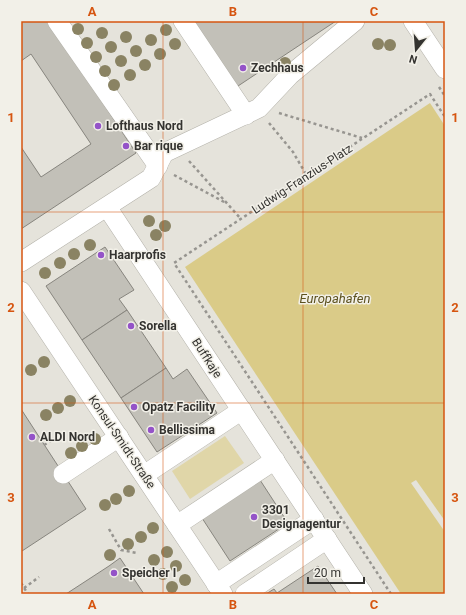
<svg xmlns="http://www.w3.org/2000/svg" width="466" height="615" font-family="Roboto,sans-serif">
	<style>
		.green { fill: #e0d6a8 }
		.water { fill: #dacb88 }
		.pier { fill: #e5e3db }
		.building { fill: #c2c0b8; stroke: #87857e }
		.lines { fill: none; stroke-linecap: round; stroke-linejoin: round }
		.minor-casing { stroke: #b3b1a9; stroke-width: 20 }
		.path { stroke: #979590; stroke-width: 2.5; stroke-dasharray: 3 3; stroke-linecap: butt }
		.minor { stroke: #fff; stroke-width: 19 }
		.tree { fill: #8a8363 }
		.grid { fill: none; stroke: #d65510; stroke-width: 1; stroke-opacity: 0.55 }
		.poi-dot { fill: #9453c8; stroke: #f2f0e8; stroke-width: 1.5 }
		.labels { text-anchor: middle; stroke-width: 3; stroke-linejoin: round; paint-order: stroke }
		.poi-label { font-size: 12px; font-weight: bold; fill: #343330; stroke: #f2f0e8; text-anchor: start }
		.street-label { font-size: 12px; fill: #343330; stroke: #f2f0e8 }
		.water-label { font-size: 13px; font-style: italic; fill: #5d521f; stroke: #f2f0e8 }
		.neatline { fill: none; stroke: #d65510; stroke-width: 1.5 }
		.grid-label { font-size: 13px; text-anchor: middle; font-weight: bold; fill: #d65510 }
	</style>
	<rect width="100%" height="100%" fill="#e5e3db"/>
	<polygon class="green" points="225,436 244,463 190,499 172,471"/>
	<polygon class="water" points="430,103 445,126 445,594 401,594 185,267"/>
	<polygon class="pier" points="416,480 445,521 445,532 411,483"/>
	<g class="building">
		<polygon points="23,21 49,21 136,153 21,229 21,147 41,177 91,144 31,54 21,61 21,22"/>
		<polygon points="190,21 336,21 235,88"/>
		<polygon points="105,247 134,290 119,299 127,310 82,340 46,286"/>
		<polygon points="127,310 166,368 121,398 82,340"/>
		<polygon points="166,368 173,379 187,369 217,413 157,452 121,398"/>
		<polygon points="21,409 86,509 22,551 21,550"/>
		<polygon points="260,480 288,523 230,561 202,518"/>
		<polygon points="120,558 144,594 66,594 109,566"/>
		<polygon points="318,566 337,594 266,594 274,589 277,593"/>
	</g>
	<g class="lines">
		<defs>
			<g id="minor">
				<polyline points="57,21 158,166"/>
				<polyline points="183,21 246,115"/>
				<polyline points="413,21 445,69"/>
				<polyline points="107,207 363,594"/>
				<polyline points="21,262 151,178 164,153 259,108 290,75 355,21"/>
				<polyline points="21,291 223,594"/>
				<polyline points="63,474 119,437"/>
				<polyline points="144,475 242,410"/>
				<polyline points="177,525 275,460"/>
				<polyline points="216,584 314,519"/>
				<polyline points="245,594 327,539"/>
			</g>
		</defs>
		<use href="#minor" class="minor-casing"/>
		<g class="path">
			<polyline points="439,87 445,96"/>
			<polyline points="279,113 362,138"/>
			<polyline points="269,123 293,152 307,176"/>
			<polyline points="189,161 241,219"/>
			<polyline points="174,175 226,203"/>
			<polyline points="44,445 51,441"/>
			<polyline points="109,529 121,550 137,553"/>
			<polyline points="21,583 28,594"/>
			<polyline points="24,588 39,577"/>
			<polyline points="391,594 174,263 430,94 445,117"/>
		</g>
		<use href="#minor" class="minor"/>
	</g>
	<g class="tree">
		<circle cx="78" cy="29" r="6"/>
		<circle cx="166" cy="30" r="6"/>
		<circle cx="102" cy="33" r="6"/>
		<circle cx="126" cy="37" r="6"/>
		<circle cx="151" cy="40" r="6"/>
		<circle cx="87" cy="43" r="6"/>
		<circle cx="175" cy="44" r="6"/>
		<circle cx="378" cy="44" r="6"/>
		<circle cx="390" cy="45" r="6"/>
		<circle cx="111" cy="47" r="6"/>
		<circle cx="136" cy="51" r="6"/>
		<circle cx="160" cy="54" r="6"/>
		<circle cx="96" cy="57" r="6"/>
		<circle cx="121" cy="61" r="6"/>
		<circle cx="285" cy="63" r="6"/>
		<circle cx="145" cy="65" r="6"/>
		<circle cx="105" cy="71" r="6"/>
		<circle cx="130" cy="75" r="6"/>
		<circle cx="114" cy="85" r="6"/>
		<circle cx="149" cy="221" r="6"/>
		<circle cx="165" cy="226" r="6"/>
		<circle cx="156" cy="235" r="6"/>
		<circle cx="90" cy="245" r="6"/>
		<circle cx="74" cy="254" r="6"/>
		<circle cx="60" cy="263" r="6"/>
		<circle cx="45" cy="273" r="6"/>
		<circle cx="44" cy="362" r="6"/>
		<circle cx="31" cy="370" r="6"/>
		<circle cx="70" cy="401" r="6"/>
		<circle cx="58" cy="408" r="6"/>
		<circle cx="46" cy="415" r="6"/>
		<circle cx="95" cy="439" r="6"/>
		<circle cx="82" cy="446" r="6"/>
		<circle cx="71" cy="453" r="6"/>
		<circle cx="129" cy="491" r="6"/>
		<circle cx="116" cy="499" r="6"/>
		<circle cx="105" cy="505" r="6"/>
		<circle cx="153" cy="528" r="6"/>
		<circle cx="141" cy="537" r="6"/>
		<circle cx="128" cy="544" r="6"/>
		<circle cx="167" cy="552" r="6"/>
		<circle cx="110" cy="555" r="6"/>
		<circle cx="154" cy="560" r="6"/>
		<circle cx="176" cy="566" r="6"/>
		<circle cx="163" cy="574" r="6"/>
		<circle cx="185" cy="580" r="6"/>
		<circle cx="172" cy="587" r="6"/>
	</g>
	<path class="grid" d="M163,21V594M303,21V594M21,212H445M21,403H445"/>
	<g class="poi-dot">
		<circle cx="243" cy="68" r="4"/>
		<circle cx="98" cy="126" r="4"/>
		<circle cx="126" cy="146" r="4"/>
		<circle cx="101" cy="255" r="4"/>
		<circle cx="131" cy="326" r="4"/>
		<circle cx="134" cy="407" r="4"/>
		<circle cx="151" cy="430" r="4"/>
		<circle cx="32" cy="437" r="4"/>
		<circle cx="254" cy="517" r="4"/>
		<circle cx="114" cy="573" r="4"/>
	</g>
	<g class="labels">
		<g class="poi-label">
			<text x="251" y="72">Zechhaus</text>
			<text x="106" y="130">Lofthaus Nord</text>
			<text x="134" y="150">Bar rique</text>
			<text x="109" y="259">Haarprofis</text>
			<text x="139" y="330">Sorella</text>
			<text x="142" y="411">Opatz Facility</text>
			<text x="159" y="434">Bellissima</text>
			<text x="40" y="441">ALDI Nord</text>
			<text x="262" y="514">3301<tspan x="262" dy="14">Designagentur</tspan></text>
			<text x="122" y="577">Speicher I</text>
		</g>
		<g class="street-label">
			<text transform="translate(302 179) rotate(-33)" y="4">Ludwig-Franzius-Platz</text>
			<text transform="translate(207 358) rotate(57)" y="4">Buffkaje</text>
			<text transform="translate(122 442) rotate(56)" y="4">Konsul-Smidt-Straße</text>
		</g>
		<g class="water-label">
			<text x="335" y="303">Europahafen</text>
		</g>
	</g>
	<rect width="466" height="615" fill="none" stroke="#f2f0e8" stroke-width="44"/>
	<g transform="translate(416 50) rotate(197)" stroke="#f2f0e8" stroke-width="3" paint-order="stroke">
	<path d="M0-3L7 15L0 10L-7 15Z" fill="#343330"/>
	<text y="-6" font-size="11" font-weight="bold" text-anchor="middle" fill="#343330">N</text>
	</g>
	<path d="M308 577v6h56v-6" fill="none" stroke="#343330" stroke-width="2"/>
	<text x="314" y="577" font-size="12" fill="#343330" stroke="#f2f0e8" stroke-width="3" paint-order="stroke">20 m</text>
	<rect x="22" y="22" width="422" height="571" class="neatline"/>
	<g class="grid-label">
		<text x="92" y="16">A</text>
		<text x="233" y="16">B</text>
		<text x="374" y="16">C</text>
		<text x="11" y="122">1</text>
		<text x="455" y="122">1</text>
		<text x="11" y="312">2</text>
		<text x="455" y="312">2</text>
		<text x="11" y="502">3</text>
		<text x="455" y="502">3</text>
		<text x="92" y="609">A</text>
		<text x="233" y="609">B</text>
		<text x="374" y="609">C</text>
	</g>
</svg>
